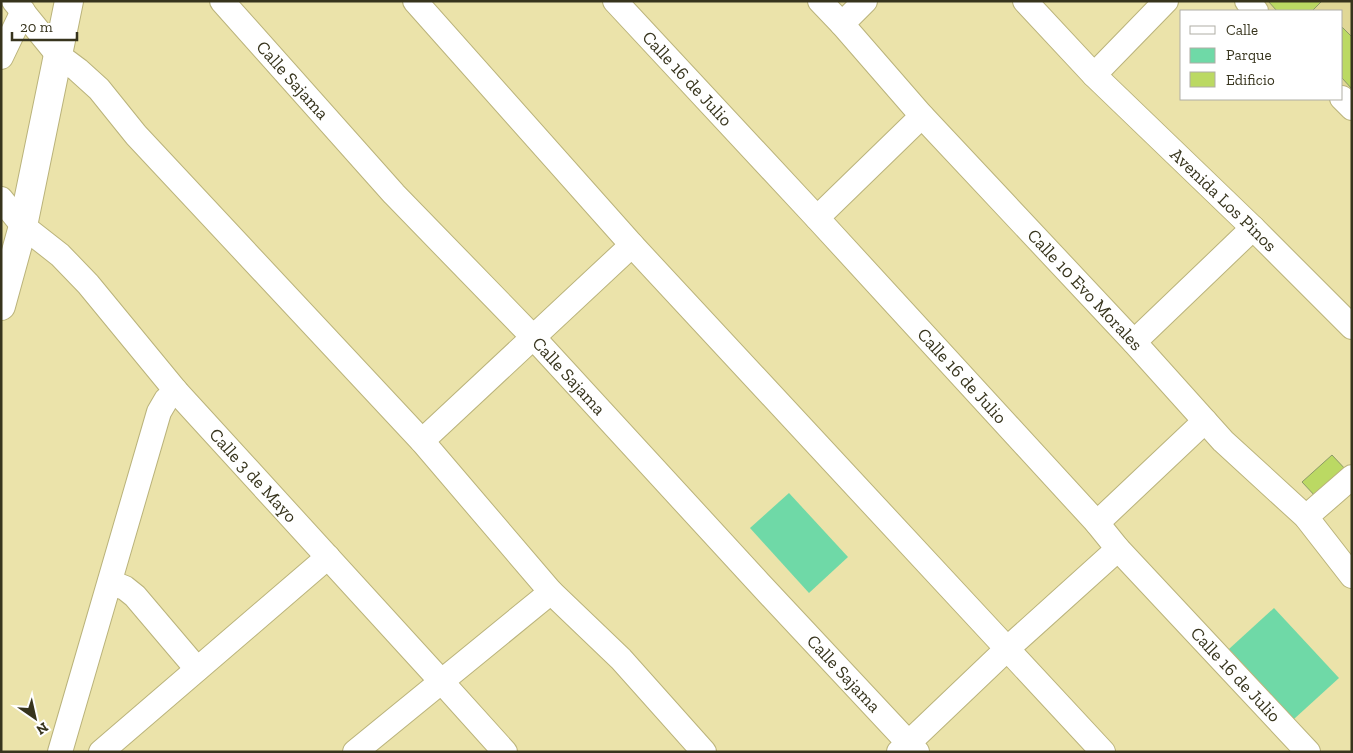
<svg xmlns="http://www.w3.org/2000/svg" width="1353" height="753" font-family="'Zilla Slab',serif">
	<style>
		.built { fill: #e0d796 }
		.green { fill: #6fd9a7 }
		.building { fill: #bbd963; stroke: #8b9a66 }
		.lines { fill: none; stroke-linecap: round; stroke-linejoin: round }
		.minor-casing { stroke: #bab37b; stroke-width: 26 }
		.tertiary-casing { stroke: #bab37b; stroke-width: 30 }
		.minor { stroke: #fff; stroke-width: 24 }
		.tertiary { stroke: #fff; stroke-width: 28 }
		.labels { text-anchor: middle; stroke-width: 5; stroke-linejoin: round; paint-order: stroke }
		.street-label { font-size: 18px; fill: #37341d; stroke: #fff }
	</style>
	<rect width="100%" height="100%" fill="#ebe3aa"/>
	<polygon class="built" points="1252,1 1352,1 1352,108 1342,97 1342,11 1261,11"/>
	<g class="green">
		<polygon points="789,493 848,557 809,593 750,528"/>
		<polygon points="1274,608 1339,678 1294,719 1229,649"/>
	</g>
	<g class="building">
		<polygon points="1268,1 1322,1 1312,11 1277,11"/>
		<polygon points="1342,27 1352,37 1352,89 1342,78"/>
		<polygon points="1332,455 1347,471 1317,498 1302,482"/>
	</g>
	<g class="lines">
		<defs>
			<g id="minor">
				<polyline points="14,1 58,55 78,70 99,89 136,135 422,441 551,592 621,659 704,752"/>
				<path id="s1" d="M222,1L394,194L533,337L759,583L917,752"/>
				<polyline points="415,1 632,245 1103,752"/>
				<path id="s2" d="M615,1L817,218L1097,523L1118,549L1308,752"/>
				<path id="s3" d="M820,1L842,24L922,116L1134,342L1223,441L1306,517L1352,576"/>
				<path id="s4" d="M1025,1L1094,75L1253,228L1352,327"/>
				<polyline points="1247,1 1256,11"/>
				<polyline points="842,24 865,1"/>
				<polyline points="1,57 23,11"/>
				<polyline points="1094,75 1166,1"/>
				<polyline points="1342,98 1352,108"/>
				<path id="s5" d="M1,199L23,226L60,255L88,284L176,391L441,681L505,752"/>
				<polyline points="817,218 922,116"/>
				<polyline points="1134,342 1253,228"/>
				<polyline points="422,441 632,245"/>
				<polyline points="1306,517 1352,477"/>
				<polyline points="1097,523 1205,421"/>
				<polyline points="110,582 125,588 135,596 197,669"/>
				<polyline points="60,752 159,412 166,400 176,391"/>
				<polyline points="101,752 328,557"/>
				<polyline points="355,752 551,592"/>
				<polyline points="899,752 1007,649 1118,549"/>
			</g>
			<polyline id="tertiary" points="1,306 23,226 69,1"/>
		</defs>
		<use href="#minor" class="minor-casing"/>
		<use href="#tertiary" class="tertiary-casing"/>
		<use href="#minor" class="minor"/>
		<use href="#tertiary" class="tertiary"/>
	</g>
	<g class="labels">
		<g class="street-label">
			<text dy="6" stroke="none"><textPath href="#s2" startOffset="106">Calle 16 de Julio</textPath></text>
			<text dy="6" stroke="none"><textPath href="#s1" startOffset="106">Calle Sajama</textPath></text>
			<text dy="6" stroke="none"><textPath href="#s4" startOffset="281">Avenida Los Pinos</textPath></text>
			<text dy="6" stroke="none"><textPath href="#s3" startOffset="392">Calle 10 Evo Morales</textPath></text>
			<text dy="6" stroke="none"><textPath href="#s2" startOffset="511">Calle 16 de Julio</textPath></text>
			<text dy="6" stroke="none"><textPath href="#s1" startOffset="511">Calle Sajama</textPath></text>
			<text dy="6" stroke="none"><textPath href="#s5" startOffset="375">Calle 3 de Mayo</textPath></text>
			<text dy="6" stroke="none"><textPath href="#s1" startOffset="916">Calle Sajama</textPath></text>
			<text dy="6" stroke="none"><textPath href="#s2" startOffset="916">Calle 16 de Julio</textPath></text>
		</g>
	</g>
	<rect width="1353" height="753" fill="none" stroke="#37341d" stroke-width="5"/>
	<rect x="1180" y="10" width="162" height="90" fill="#ffffff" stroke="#afaea5"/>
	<rect x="1190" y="26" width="25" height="8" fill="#ffffff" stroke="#afaea5"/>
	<text x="1226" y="35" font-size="15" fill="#37341d">Calle</text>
	<rect x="1190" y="48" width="25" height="15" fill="#6fd9a7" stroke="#afaea5"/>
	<text x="1226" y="60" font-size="15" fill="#37341d">Parque</text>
	<rect x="1190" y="72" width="25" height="15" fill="#bbd963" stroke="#afaea5"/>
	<text x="1226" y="85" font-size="15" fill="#37341d">Edificio</text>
	<g transform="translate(35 718) rotate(146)" stroke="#ffffff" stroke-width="4" paint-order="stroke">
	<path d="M0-4L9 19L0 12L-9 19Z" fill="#37341d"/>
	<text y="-8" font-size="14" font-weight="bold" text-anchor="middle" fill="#37341d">N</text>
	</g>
	<path d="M12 32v8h65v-8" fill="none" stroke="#37341d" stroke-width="2.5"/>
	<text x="20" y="32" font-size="15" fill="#37341d" stroke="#ffffff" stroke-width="4" paint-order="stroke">20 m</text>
</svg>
